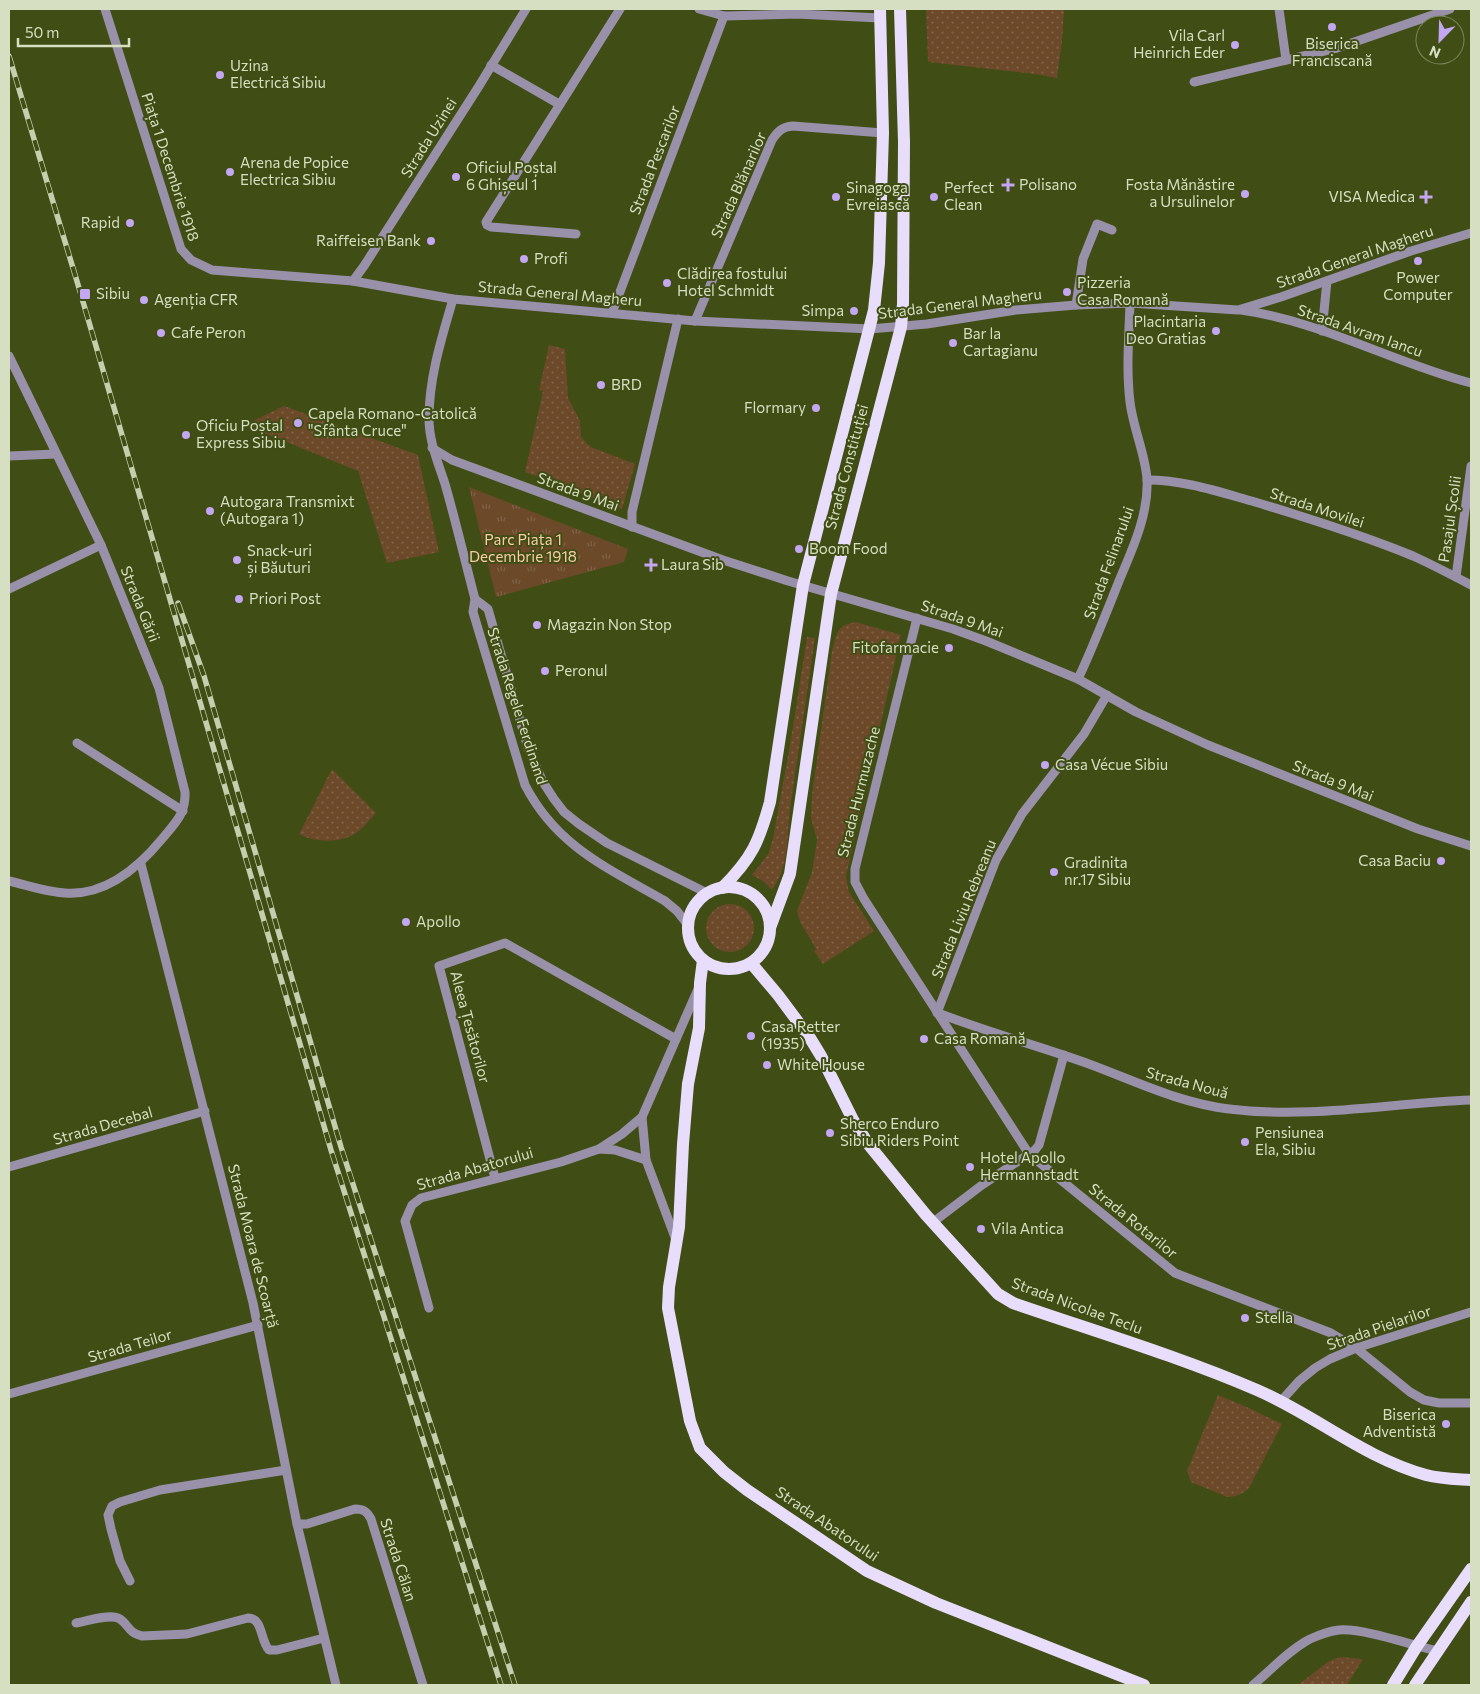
<svg xmlns="http://www.w3.org/2000/svg" width="1480" height="1694" font-family="Commissioner,sans-serif">
	<style>
		.grass { fill: url(#grass-dots) }
		.park { fill: url(#park-tufts) }
		.lines { fill: none; stroke-linecap: round; stroke-linejoin: round }
		.minor { stroke: #9991a9; stroke-width: 9 }
		.major { stroke: #e8ddfb; stroke-width: 12 }
		.rail-casing { stroke: #c5ceae; stroke-width: 5.5 }
		.rail { stroke: #404d14; stroke-width: 4; stroke-dasharray: 11; stroke-linecap: butt }
		.poi-dot { fill: #c4a7f1; stroke: #404d14; stroke-width: 2 }
		.labels { text-anchor: middle; stroke-width: 4; stroke-linejoin: round; paint-order: stroke }
		.poi-label { font-size: 15px; fill: #d6dfc2; stroke: #404d14; text-anchor: start }
		.street-label { font-size: 15px; fill: #d6dfc2; stroke: #404d14 }
		.park-label { font-size: 15px; fill: #fbcda6; stroke: #404d14 }
	</style>
	<defs>
		<pattern id="grass-dots" width="8" height="8" patternUnits="userSpaceOnUse" patternTransform="scale(1.25)"><rect width="8" height="8" fill="#6c4929"/><path d="M2 2h.1M6 6h.1" fill="none" stroke="#806346" stroke-width="1.8" stroke-linecap="round"/></pattern>
		<pattern id="park-tufts" width="24" height="20" patternUnits="userSpaceOnUse" patternTransform="scale(1.25)"><rect width="24" height="20" fill="#6c4929"/><path d="M3 7l-1-3M5 7V3M7 7l1-3M15 17l-1-3M17 17v-4M19 17l1-3" fill="none" stroke="#806346"/></pattern>
	</defs>
	<rect width="100%" height="100%" fill="#404d14"/>
	<g class="grass">
		<polygon points="926,9 1064,9 1062,42 1057,78 1035,74 928,62"/>
		<polygon points="549,345 565,349 568,398 580,421 581,436 585,442 591,447 635,464 622,509 525,472 543,391 539,390"/>
		<polygon points="284,406 418,455 439,552 387,563 358,471 245,425"/>
		<path d="M856,622L901,635L846,876L849,892L874,931L823,964L814,951L816,949L800,922L797,911L812,872L817,840L811,818L812,795L832,651C837,634 836,625 856,622Z"/>
		<path d="M807,637L815,638C807,693 799,747 791,802C786,833 791,864 772,890L763,881L752,875L769,853L773,838L790,745Z"/>
		<path d="M332,769L376,813C370,819 364,828 356,833C342,843 315,843 299,834Z"/>
		<circle cx="730" cy="928" r="24"/>
		<path d="M1218,1395L1249,1408L1282,1424L1249,1488C1243,1494 1236,1497 1227,1497L1191,1482L1187,1471Z"/>
		<polygon points="1341,1657 1363,1659 1347,1685 1298,1685 1329,1661"/>
	</g>
	<polygon class="park" points="469,487 628,549 624,562 496,597"/>
	<g class="lines">
		<g class="minor">
			<polyline points="105,9 181,249 191,260 212,270 353,281 453,299 695,321 870,329 927,324 1016,310 1076,305 1130,303 1238,310 1281,297 1411,251 1471,233"/>
			<polyline points="699,9 724,16 797,14 880,18"/>
			<polyline points="1279,9 1286,60"/>
			<polyline points="491,65 559,104"/>
			<polyline points="1194,82 1337,48 1450,9"/>
			<polyline points="576,234 491,227 487,225 486,222 620,9"/>
			<polyline points="353,281 364,266 479,86 526,9"/>
			<path d="M453,299C442,337 429,377 429,418C429,442 438,462 445,484C456,522 465,561 475,599L473,612L525,785C557,847 608,868 665,901L677,911L688,925"/>
			<polyline points="1076,305 1083,259 1097,224 1112,230"/>
			<path d="M1241,310C1321,321 1394,363 1471,383"/>
			<polyline points="612,313 724,16"/>
			<path d="M695,321L772,140C778,131 782,127 793,126L883,133"/>
			<polyline points="1322,331 1327,281"/>
			<path d="M9,356L101,545L159,688L185,792C186,814 175,823 162,839C138,868 106,896 65,893C46,892 27,885 9,881"/>
			<polyline points="432,448 452,460 723,560 788,581 953,629 986,641 1078,679 1136,712 1208,745 1418,829 1471,846"/>
			<polyline points="9,456 56,454"/>
			<path d="M1147,480C1185,480 1219,492 1255,502C1308,518 1362,535 1413,556C1433,565 1452,575 1471,585"/>
			<polyline points="632,527 632,512 678,319"/>
			<polyline points="1456,577 1471,466"/>
			<polyline points="9,589 101,545"/>
			<polyline points="475,599 488,609 528,748 543,782 554,799 564,812 579,824 607,843 707,893"/>
			<polyline points="917,618 855,869 855,882 864,899 1029,1154 1175,1273 1331,1333 1356,1348 1410,1392 1424,1400 1439,1403 1471,1403"/>
			<path d="M1078,679C1093,647 1106,614 1119,581C1132,550 1149,514 1147,479C1145,453 1133,428 1130,402C1126,369 1129,336 1130,303"/>
			<polyline points="77,743 183,811"/>
			<polyline points="141,864 253,1303 297,1524 336,1685"/>
			<polyline points="937,1013 996,860 1022,814 1084,734 1107,695"/>
			<path d="M938,1013C987,1032 1039,1046 1089,1064C1135,1081 1179,1103 1229,1109C1310,1119 1390,1103 1471,1100"/>
			<polyline points="642,1117 646,1160 676,1240"/>
			<polyline points="599,1149 615,1150 646,1160"/>
			<polyline points="9,1167 205,1111"/>
			<polyline points="495,1178 439,966 505,943 676,1039"/>
			<polyline points="932,1223 982,1185 1035,1150 1039,1145 1064,1055"/>
			<polyline points="429,1308 405,1221 412,1205 421,1198 561,1162 599,1149 622,1134 642,1117 698,989"/>
			<polyline points="9,1394 258,1325"/>
			<polyline points="1281,1401 1299,1381 1315,1368 1330,1359 1356,1348 1471,1312"/>
			<path d="M297,1524H307L355,1509C363,1509 367,1511 371,1519L423,1685"/>
			<polyline points="130,1581 120,1561 111,1529 108,1515 112,1506 120,1502 160,1490 286,1470"/>
			<path d="M76,1623C87,1621 111,1613 120,1619C130,1626 128,1633 142,1636L187,1634L248,1618C263,1618 260,1640 269,1650H277L324,1638"/>
			<path d="M1253,1685C1271,1670 1289,1650 1310,1639C1319,1635 1330,1631 1339,1630C1363,1628 1412,1645 1437,1651"/>
		</g>
		<g class="major">
			<circle cx="729" cy="928" r="41"/>
			<path d="M722,888C752,858 759,842 770,802L803,585L874,310L879,263L883,133L880,9"/>
			<polyline points="770,928 790,874 831,594 901,327 903,304 904,142 900,9"/>
			<polyline points="703,960 700,983 699,1028 688,1084 683,1144 679,1227 669,1287 668,1308 690,1421 700,1448 724,1472 747,1490 867,1571 936,1603 1144,1685"/>
			<path d="M751,963L778,995L810,1038L821,1056L853,1120L869,1145L926,1215L998,1294L1013,1303C1094,1331 1178,1356 1257,1390C1315,1415 1364,1458 1426,1475C1441,1479 1456,1479 1471,1480"/>
			<polyline points="1393,1685 1417,1646 1471,1569"/>
			<polyline points="1415,1685 1471,1602"/>
		</g>
		<defs>
			<g id="rail">
				<polyline points="9,56 79,288 331,1150 501,1685"/>
				<polyline points="178,603 204,676 341,1147 515,1685"/>
			</g>
		</defs>
		<use href="#rail" class="rail-casing"/>
		<use href="#rail" class="rail"/>
	</g>
	<g class="poi-dot">
		<circle cx="1332" cy="27" r="5"/>
		<circle cx="1235" cy="45" r="5"/>
		<circle cx="220" cy="75" r="5"/>
		<circle cx="230" cy="172" r="5"/>
		<circle cx="456" cy="177" r="5"/>
		<path d="M1005.5 177.5h5v5h5v5h-5v5h-5v-5h-5v-5h5z"/>
		<circle cx="1245" cy="194" r="5"/>
		<circle cx="836" cy="197" r="5"/>
		<circle cx="934" cy="197" r="5"/>
		<path d="M1423.5 189.5h5v5h5v5h-5v5h-5v-5h-5v-5h5z"/>
		<circle cx="130" cy="223" r="5"/>
		<circle cx="431" cy="241" r="5"/>
		<circle cx="524" cy="259" r="5"/>
		<circle cx="1418" cy="261" r="5"/>
		<circle cx="667" cy="283" r="5"/>
		<circle cx="1067" cy="292" r="5"/>
		<rect x="79" y="288" width="12" height="12" rx="2.5"/>
		<circle cx="144" cy="300" r="5"/>
		<circle cx="854" cy="311" r="5"/>
		<circle cx="1216" cy="331" r="5"/>
		<circle cx="161" cy="333" r="5"/>
		<circle cx="953" cy="343" r="5"/>
		<circle cx="601" cy="385" r="5"/>
		<circle cx="816" cy="408" r="5"/>
		<circle cx="298" cy="423" r="5"/>
		<circle cx="186" cy="435" r="5"/>
		<circle cx="210" cy="511" r="5"/>
		<circle cx="799" cy="549" r="5"/>
		<circle cx="237" cy="560" r="5"/>
		<path d="M648.5 557.5h5v5h5v5h-5v5h-5v-5h-5v-5h5z"/>
		<circle cx="239" cy="599" r="5"/>
		<circle cx="537" cy="625" r="5"/>
		<circle cx="949" cy="648" r="5"/>
		<circle cx="545" cy="671" r="5"/>
		<circle cx="1045" cy="765" r="5"/>
		<circle cx="1441" cy="861" r="5"/>
		<circle cx="1054" cy="872" r="5"/>
		<circle cx="406" cy="922" r="5"/>
		<circle cx="751" cy="1036" r="5"/>
		<circle cx="924" cy="1039" r="5"/>
		<circle cx="767" cy="1065" r="5"/>
		<circle cx="830" cy="1133" r="5"/>
		<circle cx="1245" cy="1142" r="5"/>
		<circle cx="970" cy="1167" r="5"/>
		<circle cx="981" cy="1229" r="5"/>
		<circle cx="1245" cy="1318" r="5"/>
		<circle cx="1446" cy="1424" r="5"/>
	</g>
	<g class="labels">
		<g class="poi-label">
			<text x="1225" y="41" text-anchor="end">Vila Carl<tspan x="1225" dy="17">Heinrich Eder</tspan></text>
			<text x="1332" y="49" text-anchor="middle">Biserica<tspan x="1332" dy="17">Franciscană</tspan></text>
			<text x="230" y="71">Uzina<tspan x="230" dy="17">Electrică Sibiu</tspan></text>
			<text x="240" y="168">Arena de Popice<tspan x="240" dy="17">Electrica Sibiu</tspan></text>
			<text x="466" y="173">Oficiul Poștal<tspan x="466" dy="17">6 Ghișeul 1</tspan></text>
			<text x="1019" y="190">Polisano</text>
			<text x="1235" y="190" text-anchor="end">Fosta Mănăstire<tspan x="1235" dy="17">a Ursulinelor</tspan></text>
			<text x="846" y="193">Sinagoga<tspan x="846" dy="17">Evreiască</tspan></text>
			<text x="944" y="193">Perfect<tspan x="944" dy="17">Clean</tspan></text>
			<text x="1415" y="202" text-anchor="end">VISA Medica</text>
			<text x="120" y="228" text-anchor="end">Rapid</text>
			<text x="421" y="246" text-anchor="end">Raiffeisen Bank</text>
			<text x="534" y="264">Profi</text>
			<text x="677" y="279">Clădirea fostului<tspan x="677" dy="17">Hotel Schmidt</tspan></text>
			<text x="1418" y="283" text-anchor="middle">Power<tspan x="1418" dy="17">Computer</tspan></text>
			<text x="1077" y="288">Pizzeria<tspan x="1077" dy="17">Casa Romană</tspan></text>
			<text x="96" y="299">Sibiu</text>
			<text x="154" y="305">Agenția CFR</text>
			<text x="844" y="316" text-anchor="end">Simpa</text>
			<text x="1206" y="327" text-anchor="end">Placintaria<tspan x="1206" dy="17">Deo Gratias</tspan></text>
			<text x="171" y="338">Cafe Peron</text>
			<text x="963" y="339">Bar la<tspan x="963" dy="17">Cartagianu</tspan></text>
			<text x="611" y="390">BRD</text>
			<text x="806" y="413" text-anchor="end">Flormary</text>
			<text x="308" y="419">Capela Romano-Catolică<tspan x="308" dy="17">"Sfânta Cruce"</tspan></text>
			<text x="196" y="431">Oficiu Poștal<tspan x="196" dy="17">Express Sibiu</tspan></text>
			<text x="220" y="507">Autogara Transmixt<tspan x="220" dy="17">(Autogara 1)</tspan></text>
			<text x="809" y="554">Boom Food</text>
			<text x="247" y="556">Snack-uri<tspan x="247" dy="17">și Băuturi</tspan></text>
			<text x="661" y="570">Laura Sib</text>
			<text x="249" y="604">Priori Post</text>
			<text x="547" y="630">Magazin Non Stop</text>
			<text x="939" y="653" text-anchor="end">Fitofarmacie</text>
			<text x="555" y="676">Peronul</text>
			<text x="1055" y="770">Casa Vécue Sibiu</text>
			<text x="1431" y="866" text-anchor="end">Casa Baciu</text>
			<text x="1064" y="868">Gradinita<tspan x="1064" dy="17">nr.17 Sibiu</tspan></text>
			<text x="416" y="927">Apollo</text>
			<text x="761" y="1032">Casa Retter<tspan x="761" dy="17">(1935)</tspan></text>
			<text x="934" y="1044">Casa Romană</text>
			<text x="777" y="1070">White House</text>
			<text x="840" y="1129">Sherco Enduro<tspan x="840" dy="17">Sibiu Riders Point</tspan></text>
			<text x="1255" y="1138">Pensiunea<tspan x="1255" dy="17">Ela, Sibiu</tspan></text>
			<text x="980" y="1163">Hotel Apollo<tspan x="980" dy="17">Hermannstadt</tspan></text>
			<text x="991" y="1234">Vila Antica</text>
			<text x="1255" y="1323">Stella</text>
			<text x="1436" y="1420" text-anchor="end">Biserica<tspan x="1436" dy="17">Adventistă</tspan></text>
		</g>
		<g class="street-label">
			<text transform="translate(429 138) rotate(-58)" y="5">Strada Uzinei</text>
			<text transform="translate(655 160) rotate(-69)" y="5">Strada Pescarilor</text>
			<text transform="translate(170 167) rotate(72)" y="5">Piața 1 Decembrie 1918</text>
			<text transform="translate(739 185) rotate(-66)" y="5">Strada Blănarilor</text>
			<text transform="translate(1355 257) rotate(-19)" y="5">Strada General Magheru</text>
			<text transform="translate(560 294) rotate(5)" y="5">Strada General Magheru</text>
			<text transform="translate(960 304) rotate(-7)" y="5">Strada General Magheru</text>
			<text transform="translate(1360 331) rotate(19)" y="5">Strada Avram Iancu</text>
			<text transform="translate(847 467) rotate(-75)" y="5">Strada Constituției</text>
			<text transform="translate(578 492) rotate(20)" y="5">Strada 9 Mai</text>
			<text transform="translate(1317 508) rotate(18)" y="5">Strada Movilei</text>
			<text transform="translate(1450 519) rotate(-82)" y="5">Pasajul Școlii</text>
			<text transform="translate(1109 563) rotate(-70)" y="5">Strada Felinarului</text>
			<text transform="translate(140 604) rotate(68)" y="5">Strada Gării</text>
			<text transform="translate(962 619) rotate(19)" y="5">Strada 9 Mai</text>
			<text transform="translate(517 706) rotate(72)" y="5">Strada Regele Ferdinand</text>
			<text transform="translate(1333 781) rotate(22)" y="5">Strada 9 Mai</text>
			<text transform="translate(859 792) rotate(-76)" y="5">Strada Hurmuzache</text>
			<text transform="translate(964 909) rotate(-68)" y="5">Strada Liviu Rebreanu</text>
			<text transform="translate(470 1027) rotate(75)" y="5">Aleea Țesătorilor</text>
			<text transform="translate(1187 1083) rotate(15)" y="5">Strada Nouă</text>
			<text transform="translate(103 1126) rotate(-16)" y="5">Strada Decebal</text>
			<text transform="translate(475 1169) rotate(-16)" y="5">Strada Abatorului</text>
			<text transform="translate(1133 1221) rotate(39)" y="5">Strada Rotarilor</text>
			<text transform="translate(253 1246) rotate(76)" y="5">Strada Moara de Scoarță</text>
			<text transform="translate(1077 1306) rotate(20)" y="5">Strada Nicolae Teclu</text>
			<text transform="translate(1379 1328) rotate(-19)" y="5">Strada Pielarilor</text>
			<text transform="translate(130 1346) rotate(-16)" y="5">Strada Teilor</text>
			<text transform="translate(827 1524) rotate(34)" y="5">Strada Abatorului</text>
			<text transform="translate(398 1560) rotate(72)" y="5">Strada Călan</text>
		</g>
		<g class="park-label">
			<text x="523" y="545">Parc Piața 1<tspan x="523" dy="17">Decembrie 1918</tspan></text>
		</g>
	</g>
	<rect width="1480" height="1694" fill="none" stroke="#d6dfc2" stroke-width="20"/>
	<g transform="translate(1440 40) rotate(203)"><circle r="24" fill="#404d14" stroke="#7c875a"/>
	<path d="M0-4L9 19L0 12L-9 19Z" fill="#c4a7f1"/>
	<text y="-8" font-size="14" font-weight="bold" text-anchor="middle" fill="#d6dfc2">N</text>
	</g>
	<path d="M18 38v8h111v-8" fill="none" stroke="#d6dfc2" stroke-width="2.5"/>
	<text x="25" y="38" font-size="15" fill="#d6dfc2" stroke="#404d14" stroke-width="4" paint-order="stroke">50 m</text>
</svg>
